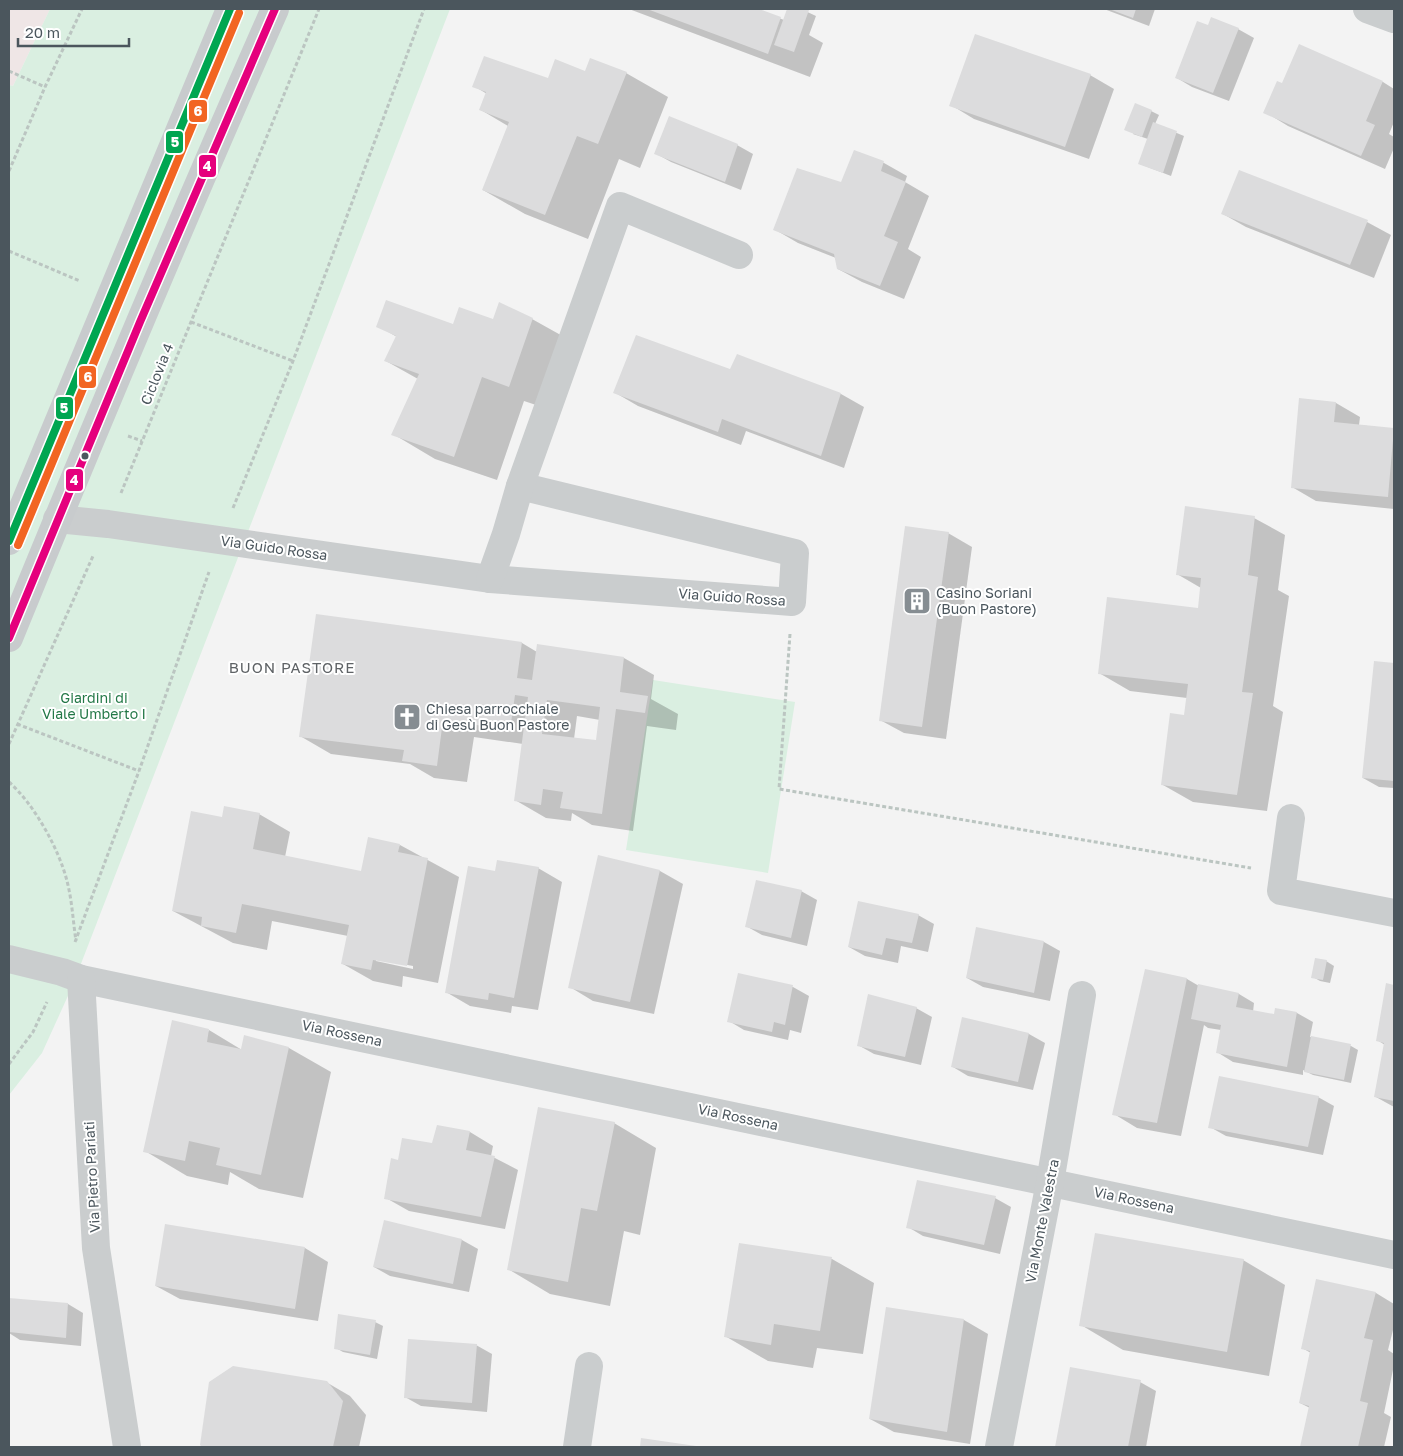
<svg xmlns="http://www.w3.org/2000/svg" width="1403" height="1456" font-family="'Golos Text',sans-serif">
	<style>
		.medical { fill: #efe6e6 }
		.green { fill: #daefe1 }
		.shadow { fill: #0003; fill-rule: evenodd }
		.building { fill: #dcdcdd; fill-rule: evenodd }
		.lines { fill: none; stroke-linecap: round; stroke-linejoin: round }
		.path { stroke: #bbc5c1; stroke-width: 3; stroke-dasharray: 4 2.5; stroke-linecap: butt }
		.minor { stroke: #cacdce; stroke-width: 28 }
		.major { stroke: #c8cbcd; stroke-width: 28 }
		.bus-1-casing { stroke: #fff; stroke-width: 11 }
		.bus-2-casing { stroke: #fff; stroke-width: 11 }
		.bus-3-casing { stroke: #fff; stroke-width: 11 }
		.bus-1 { stroke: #e5007d; stroke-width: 8 }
		.bus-2 { stroke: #00a651; stroke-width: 8 }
		.bus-3 { stroke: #f26522; stroke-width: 8 }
		.bus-dot { fill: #4b565d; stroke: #fff; stroke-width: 2 }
		.labels { text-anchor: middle; stroke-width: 4; stroke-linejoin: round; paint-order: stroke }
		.street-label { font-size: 14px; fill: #4b565d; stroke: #fff }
		.poi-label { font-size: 14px; fill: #4b565d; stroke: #fff; text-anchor: start }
		.park-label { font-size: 14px; fill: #237847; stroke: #fff }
		.neighbourhood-label { font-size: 15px; letter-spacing: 1px; fill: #5f6366; stroke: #fff }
		.line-badge { stroke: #fff; stroke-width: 2 }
		.badge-label { font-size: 14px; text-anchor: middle; font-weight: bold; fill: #fff }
	</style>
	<rect width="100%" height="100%" fill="#f3f3f3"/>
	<polygon class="medical" points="9,9 50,9 13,86 9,85"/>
	<g class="green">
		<polygon points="50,9 450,9 72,987 42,1053 9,1095 9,85 13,86"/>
		<polygon points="653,680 795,702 768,873 626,850"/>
	</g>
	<g class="shadow">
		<polygon points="629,9 756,9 784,20 788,9 801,9 816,16 809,35 823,43 810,77"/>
		<polygon points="1104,9 1155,9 1149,26"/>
		<polygon points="1238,29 1254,38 1229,101 1192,87 1177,78"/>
		<polygon points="586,73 626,73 668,97 640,168 619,159 588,239 525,214 483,190 508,126 481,110 487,94 474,86 548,80"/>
		<polygon points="1090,75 1114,89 1089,159 974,119 951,105"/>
		<polygon points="1383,82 1394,89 1394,122 1389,134 1394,137 1394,148 1385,169 1288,126 1265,112 1282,85"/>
		<polygon points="1151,111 1159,115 1155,124 1184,136 1171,176 1140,164 1148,139 1133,134"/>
		<polygon points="737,145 753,154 741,190 671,162 655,153"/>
		<polygon points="855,151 884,163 907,176 905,182 929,196 908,249 921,257 904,299 862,282 838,269 836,258 798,243 774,229 841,184"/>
		<polygon points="1223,214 1367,222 1391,235 1374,278 1246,227"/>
		<polygon points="532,319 575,343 551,410 524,401 497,480 435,459 393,434 418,379 386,361 397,337 378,326 454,325"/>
		<polygon points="731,370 841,394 864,407 844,468 746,431 741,445 638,406 614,392"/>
		<polygon points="1300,400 1336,403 1360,417 1359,425 1394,429 1394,509 1316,501 1292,487"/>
		<polygon points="1254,518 1285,535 1278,590 1289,596 1273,706 1283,712 1267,811 1193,802 1163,785 1185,717 1187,698 1130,691 1099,673 1199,609 1201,588 1177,574"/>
		<polygon points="948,533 972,547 946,739 904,733 880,720"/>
		<path d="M317,615L522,643L537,652L624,658L654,675L651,699L678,714L676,730L647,726L633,831L592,825L572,813L571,821L546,818L515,800L523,744L474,737L467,782L434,778L410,764L331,754L300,736ZM577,716L600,720L597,742L574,739Z"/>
		<polygon points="1376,662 1394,664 1394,788 1379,787 1363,778"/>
		<path d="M259,814L290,832L285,857L362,872L400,845L459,877L438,983L403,976L402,987L373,981L343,964L348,936L272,921L267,950L233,943L173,911L223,819ZM376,959L413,966V969L376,961Z"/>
		<polygon points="599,857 660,871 683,884 654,1014 593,1001 570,987"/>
		<polygon points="538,868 562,882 538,1010 512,1006 511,1013 470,1006 446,992 496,872"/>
		<polygon points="801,891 817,900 807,946 762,935 746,926"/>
		<polygon points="918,915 934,924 928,952 901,946 898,963 865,956 849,947"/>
		<polygon points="977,928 1044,942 1060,951 1050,1001 983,987 967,978"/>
		<polygon points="1326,961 1334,966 1330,983 1320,981 1313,977"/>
		<polygon points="1146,970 1187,979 1199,986 1239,994 1254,1003 1253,1012 1275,1016 1276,1009 1297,1013 1313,1022 1310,1037 1351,1046 1358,1050 1351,1083 1313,1075 1303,1070 1303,1075 1233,1062 1217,1052 1221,1030 1208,1028 1204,1025 1181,1136 1137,1128 1114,1114"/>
		<polygon points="739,974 793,987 809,996 801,1033 790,1030 788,1040 744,1030 729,1021"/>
		<polygon points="1387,985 1394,986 1394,1107 1376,1097 1385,1045 1377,1040"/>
		<polygon points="916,1008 932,1017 921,1065 874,1054 858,1045"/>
		<polygon points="963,1019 1029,1034 1045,1043 1033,1090 968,1076 953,1067"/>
		<polygon points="209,1030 242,1050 289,1048 331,1072 303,1198 259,1189 230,1172 228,1185 187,1176 145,1151"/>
		<polygon points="1318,1097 1334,1106 1323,1155 1226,1136 1210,1127"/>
		<polygon points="614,1123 656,1148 640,1235 624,1231 610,1306 550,1294 508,1269"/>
		<polygon points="470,1132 493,1146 491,1156 518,1170 505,1229 409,1211 386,1198 399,1162 433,1144"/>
		<polygon points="995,1198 1011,1207 1000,1254 923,1236 908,1227"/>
		<polygon points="385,1221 462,1240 478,1249 469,1292 390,1276 374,1267"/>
		<polygon points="740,1244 832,1259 874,1283 863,1354 817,1348 813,1368 768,1361 725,1336"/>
		<polygon points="305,1248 328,1262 318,1321 180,1299 156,1286"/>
		<polygon points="1243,1260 1285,1285 1269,1376 1123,1350 1081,1325"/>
		<polygon points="1317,1281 1376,1293 1394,1304 1394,1326 1388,1350 1394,1354 1394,1365 1384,1413 1391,1417 1384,1447 1301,1447 1310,1408 1300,1403 1311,1353 1302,1348"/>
		<polygon points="9,1299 68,1304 83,1313 81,1346 20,1340 9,1333"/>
		<polygon points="887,1308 964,1320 988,1334 970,1444 894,1432 870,1419"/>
		<polygon points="375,1322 383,1326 377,1359 343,1352 336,1348"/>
		<polygon points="476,1345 492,1354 487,1412 421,1406 405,1397"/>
		<polygon points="1071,1368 1140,1382 1156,1391 1146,1447 1056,1447"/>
		<polygon points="326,1382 350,1396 366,1415 359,1447 203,1447 201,1445"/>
		<polygon points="642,1439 694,1447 641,1447"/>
	</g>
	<g class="building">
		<polygon points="647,9 759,9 781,17 768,54"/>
		<polygon points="787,9 805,9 809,10 794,52 774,45"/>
		<polygon points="1109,9 1136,9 1133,18"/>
		<polygon points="1211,17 1239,28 1213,93 1175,78 1197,21 1208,25"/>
		<polygon points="975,34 1091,74 1065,147 949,106"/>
		<polygon points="1299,44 1383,81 1366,121 1375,125 1361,156 1263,113 1277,81 1282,83"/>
		<polygon points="484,56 548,78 555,59 585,71 590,58 627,72 598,144 577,136 545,215 482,190 509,122 479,110 486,92 472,87"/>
		<polygon points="1135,103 1152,110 1142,137 1124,130"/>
		<polygon points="669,116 738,144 725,182 654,154"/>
		<polygon points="1153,122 1177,131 1163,173 1138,164"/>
		<polygon points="854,150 884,161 881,171 906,182 884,236 898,242 880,286 837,269 834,254 773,230 797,168 841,182"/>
		<polygon points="1239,170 1368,220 1350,265 1221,214"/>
		<polygon points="386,300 453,324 459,307 493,319 499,302 533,318 509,387 482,377 454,457 391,435 419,374 384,361 396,336 376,327"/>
		<polygon points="636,335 730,369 737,354 841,393 821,456 722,419 718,432 613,393"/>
		<polygon points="1299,398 1336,402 1334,422 1394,428 1388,497 1291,488"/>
		<polygon points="1185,506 1255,516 1248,575 1258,577 1242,692 1253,693 1237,795 1161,785 1170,713 1184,715 1188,684 1098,674 1107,597 1198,608 1201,578 1176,575"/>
		<polygon points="905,526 949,532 922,727 879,721"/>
		<path d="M316,614L522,642L517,678L532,680L537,644L624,657L620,692L648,696L645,713L616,709L602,814L560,808L563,792L543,789L541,805L514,801L528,697L515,695L510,730L443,720L437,766L402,761L404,750L299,737ZM547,700L600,707L596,740L542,734Z"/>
		<polygon points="1374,661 1394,663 1394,781 1362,778"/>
		<polygon points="224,806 260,813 253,849 361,871 368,837 400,844 398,852 428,858 407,966 373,960 371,970 341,964 349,925 242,904 236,933 201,926 202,917 172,911 191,811 222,817"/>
		<polygon points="598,855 660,870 630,1002 568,988"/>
		<polygon points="497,860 539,867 514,998 489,993 488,1000 445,993 468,866 495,871"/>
		<polygon points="756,880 802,890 791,938 745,927"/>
		<polygon points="858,901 919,914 912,943 886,938 882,955 848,947"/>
		<polygon points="976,927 1044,941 1034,993 966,978"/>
		<polygon points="1315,958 1327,960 1323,980 1311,978"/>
		<polygon points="1145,969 1187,978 1157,1123 1112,1115"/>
		<polygon points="738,973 793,985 785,1025 774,1022 772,1032 727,1022"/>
		<polygon points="1386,983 1394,985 1394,1101 1374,1097 1384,1043 1376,1041"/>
		<polygon points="1198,984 1239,993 1236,1007 1274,1014 1275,1008 1297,1012 1287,1067 1216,1053 1221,1025 1191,1019"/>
		<polygon points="868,994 917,1007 905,1057 857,1046"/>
		<polygon points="962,1017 1029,1033 1018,1082 951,1067"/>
		<polygon points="172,1020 209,1029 207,1042 241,1049 244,1035 289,1047 261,1175 216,1165 220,1148 189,1141 185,1161 143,1152"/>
		<polygon points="1311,1036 1351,1044 1344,1080 1304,1072"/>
		<polygon points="1219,1076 1319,1096 1308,1147 1208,1128"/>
		<polygon points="538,1107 615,1122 597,1211 581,1208 568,1282 507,1270"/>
		<polygon points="437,1125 470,1131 466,1150 495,1156 481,1217 384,1199 391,1158 398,1160 402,1138 432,1143"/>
		<polygon points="917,1180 996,1196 984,1245 906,1228"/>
		<polygon points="384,1220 462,1239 453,1284 373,1267"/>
		<polygon points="165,1224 305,1247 295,1309 155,1286"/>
		<polygon points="1095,1233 1244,1259 1227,1352 1079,1326"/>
		<polygon points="739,1243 832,1257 820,1331 774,1324 771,1345 724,1337"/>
		<polygon points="1316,1279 1376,1292 1364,1338 1373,1340 1360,1401 1368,1403 1358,1447 1300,1447 1309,1406 1299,1403 1310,1351 1301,1349"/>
		<polygon points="9,1298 68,1303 66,1338 9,1332"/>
		<polygon points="886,1307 964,1319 947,1432 869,1419"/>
		<polygon points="338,1314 376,1320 370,1355 334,1349"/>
		<polygon points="408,1339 477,1344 472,1403 404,1398"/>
		<polygon points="233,1366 327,1381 343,1401 333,1447 202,1447 200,1445 209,1382"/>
		<polygon points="1070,1367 1141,1380 1128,1447 1055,1447"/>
		<polygon points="641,1438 696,1446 696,1447 640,1447"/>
	</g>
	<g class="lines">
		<g class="path">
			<polyline points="9,71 45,87"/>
			<polyline points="9,171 45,87 82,9"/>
			<polyline points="9,251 80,281"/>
			<polyline points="191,322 293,361"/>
			<polyline points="128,436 142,441"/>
			<polyline points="121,493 319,9"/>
			<polyline points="233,508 293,361 424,9"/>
			<polyline points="790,634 779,789 1251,868"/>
			<polyline points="17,724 139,771"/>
			<polyline points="9,744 93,556"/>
			<path d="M9,782C34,804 59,849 67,881C72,900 73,921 76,941"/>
			<polyline points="75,942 139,771 209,572"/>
			<polyline points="9,1064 33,1032 47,1002"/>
		</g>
		<g class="minor">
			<polyline points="1367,9 1394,19"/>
			<polyline points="57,519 108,524 490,579 792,602 795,553 520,486"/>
			<polyline points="490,579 506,534 520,486 620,206 739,255"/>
			<polyline points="1291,818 1281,891 1394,913"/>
			<polyline points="9,959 62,972 81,979 1394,1255"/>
			<polyline points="81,979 96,1248 127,1447"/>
			<polyline points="577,1447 589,1366"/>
			<polyline points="999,1447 1050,1182 1082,995"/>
		</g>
		<g class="major">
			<polyline points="9,541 230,9"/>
			<path d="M9,638C95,427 183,217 275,9"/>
		</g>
		<defs>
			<polyline id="bus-1" points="9,638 140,322 275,9"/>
			<polyline id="bus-2" points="9,541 230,9"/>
			<polyline id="bus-3" points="18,545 239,13"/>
		</defs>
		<use href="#bus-1" class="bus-1-casing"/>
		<use href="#bus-2" class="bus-2-casing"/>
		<use href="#bus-3" class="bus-3-casing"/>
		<use href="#bus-1" class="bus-1"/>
		<use href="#bus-2" class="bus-2"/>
		<use href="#bus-3" class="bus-3"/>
	</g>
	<defs>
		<symbol id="building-square" viewBox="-11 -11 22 22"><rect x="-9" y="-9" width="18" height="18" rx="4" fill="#868d92" stroke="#fff"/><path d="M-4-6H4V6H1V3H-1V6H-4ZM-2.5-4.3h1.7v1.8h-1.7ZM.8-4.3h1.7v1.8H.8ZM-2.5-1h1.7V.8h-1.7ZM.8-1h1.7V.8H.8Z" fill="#fff"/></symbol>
		<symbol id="church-square" viewBox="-11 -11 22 22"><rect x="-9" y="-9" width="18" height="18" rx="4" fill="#868d92" stroke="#fff"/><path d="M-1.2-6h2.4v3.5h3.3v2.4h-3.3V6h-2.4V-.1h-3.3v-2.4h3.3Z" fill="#fff"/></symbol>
	</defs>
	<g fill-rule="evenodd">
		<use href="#building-square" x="901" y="585" width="32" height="32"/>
		<use href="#church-square" x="391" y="701" width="32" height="32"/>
	</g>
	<circle class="bus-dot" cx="85" cy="456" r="4.5"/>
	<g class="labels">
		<g class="street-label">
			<text transform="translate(157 374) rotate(-68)" y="5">Ciclovia 4</text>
			<text transform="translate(274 548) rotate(8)" y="5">Via Guido Rossa</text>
			<text transform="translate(732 597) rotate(4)" y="5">Via Guido Rossa</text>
			<text transform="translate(342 1033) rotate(12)" y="5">Via Rossena</text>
			<text transform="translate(738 1117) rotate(12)" y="5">Via Rossena</text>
			<text transform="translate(92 1177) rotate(-93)" y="5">Via Pietro Pariati</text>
			<text transform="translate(1134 1200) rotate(12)" y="5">Via Rossena</text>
			<text transform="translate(1042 1221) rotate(-79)" y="5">Via Monte Valestra</text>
		</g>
		<g class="poi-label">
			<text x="936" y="598">Casino Soriani<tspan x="936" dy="16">(Buon Pastore)</tspan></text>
			<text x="426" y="714">Chiesa parrocchiale<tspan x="426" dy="16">di Gesù Buon Pastore</tspan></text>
		</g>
		<g class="park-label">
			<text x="94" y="703">Giardini di<tspan x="94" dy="16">Viale Umberto I</tspan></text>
		</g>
		<g class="neighbourhood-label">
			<text x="292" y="673">BUON PASTORE</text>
		</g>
	</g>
	<g class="line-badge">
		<rect x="188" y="99" width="20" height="24" rx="5" fill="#f26522"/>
		<rect x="165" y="130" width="19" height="24" rx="5" fill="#00a651"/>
		<rect x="198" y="154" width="19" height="24" rx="5" fill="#e5007d"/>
		<rect x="78" y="365" width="19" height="24" rx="5" fill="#f26522"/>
		<rect x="55" y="396" width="19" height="24" rx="5" fill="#00a651"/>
		<rect x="65" y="468" width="19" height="24" rx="5" fill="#e5007d"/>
	</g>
	<g class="badge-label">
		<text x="198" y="116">6</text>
		<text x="175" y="147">5</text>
		<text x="207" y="171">4</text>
		<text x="88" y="382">6</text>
		<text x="64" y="413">5</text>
		<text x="74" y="485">4</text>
	</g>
	<rect width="1403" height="1456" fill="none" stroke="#4b565d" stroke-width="20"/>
	<path d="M18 38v8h111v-8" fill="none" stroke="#4b565d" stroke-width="2.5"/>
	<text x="25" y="38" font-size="15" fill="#4b565d" stroke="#ffffff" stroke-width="4" paint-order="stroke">20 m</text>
</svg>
